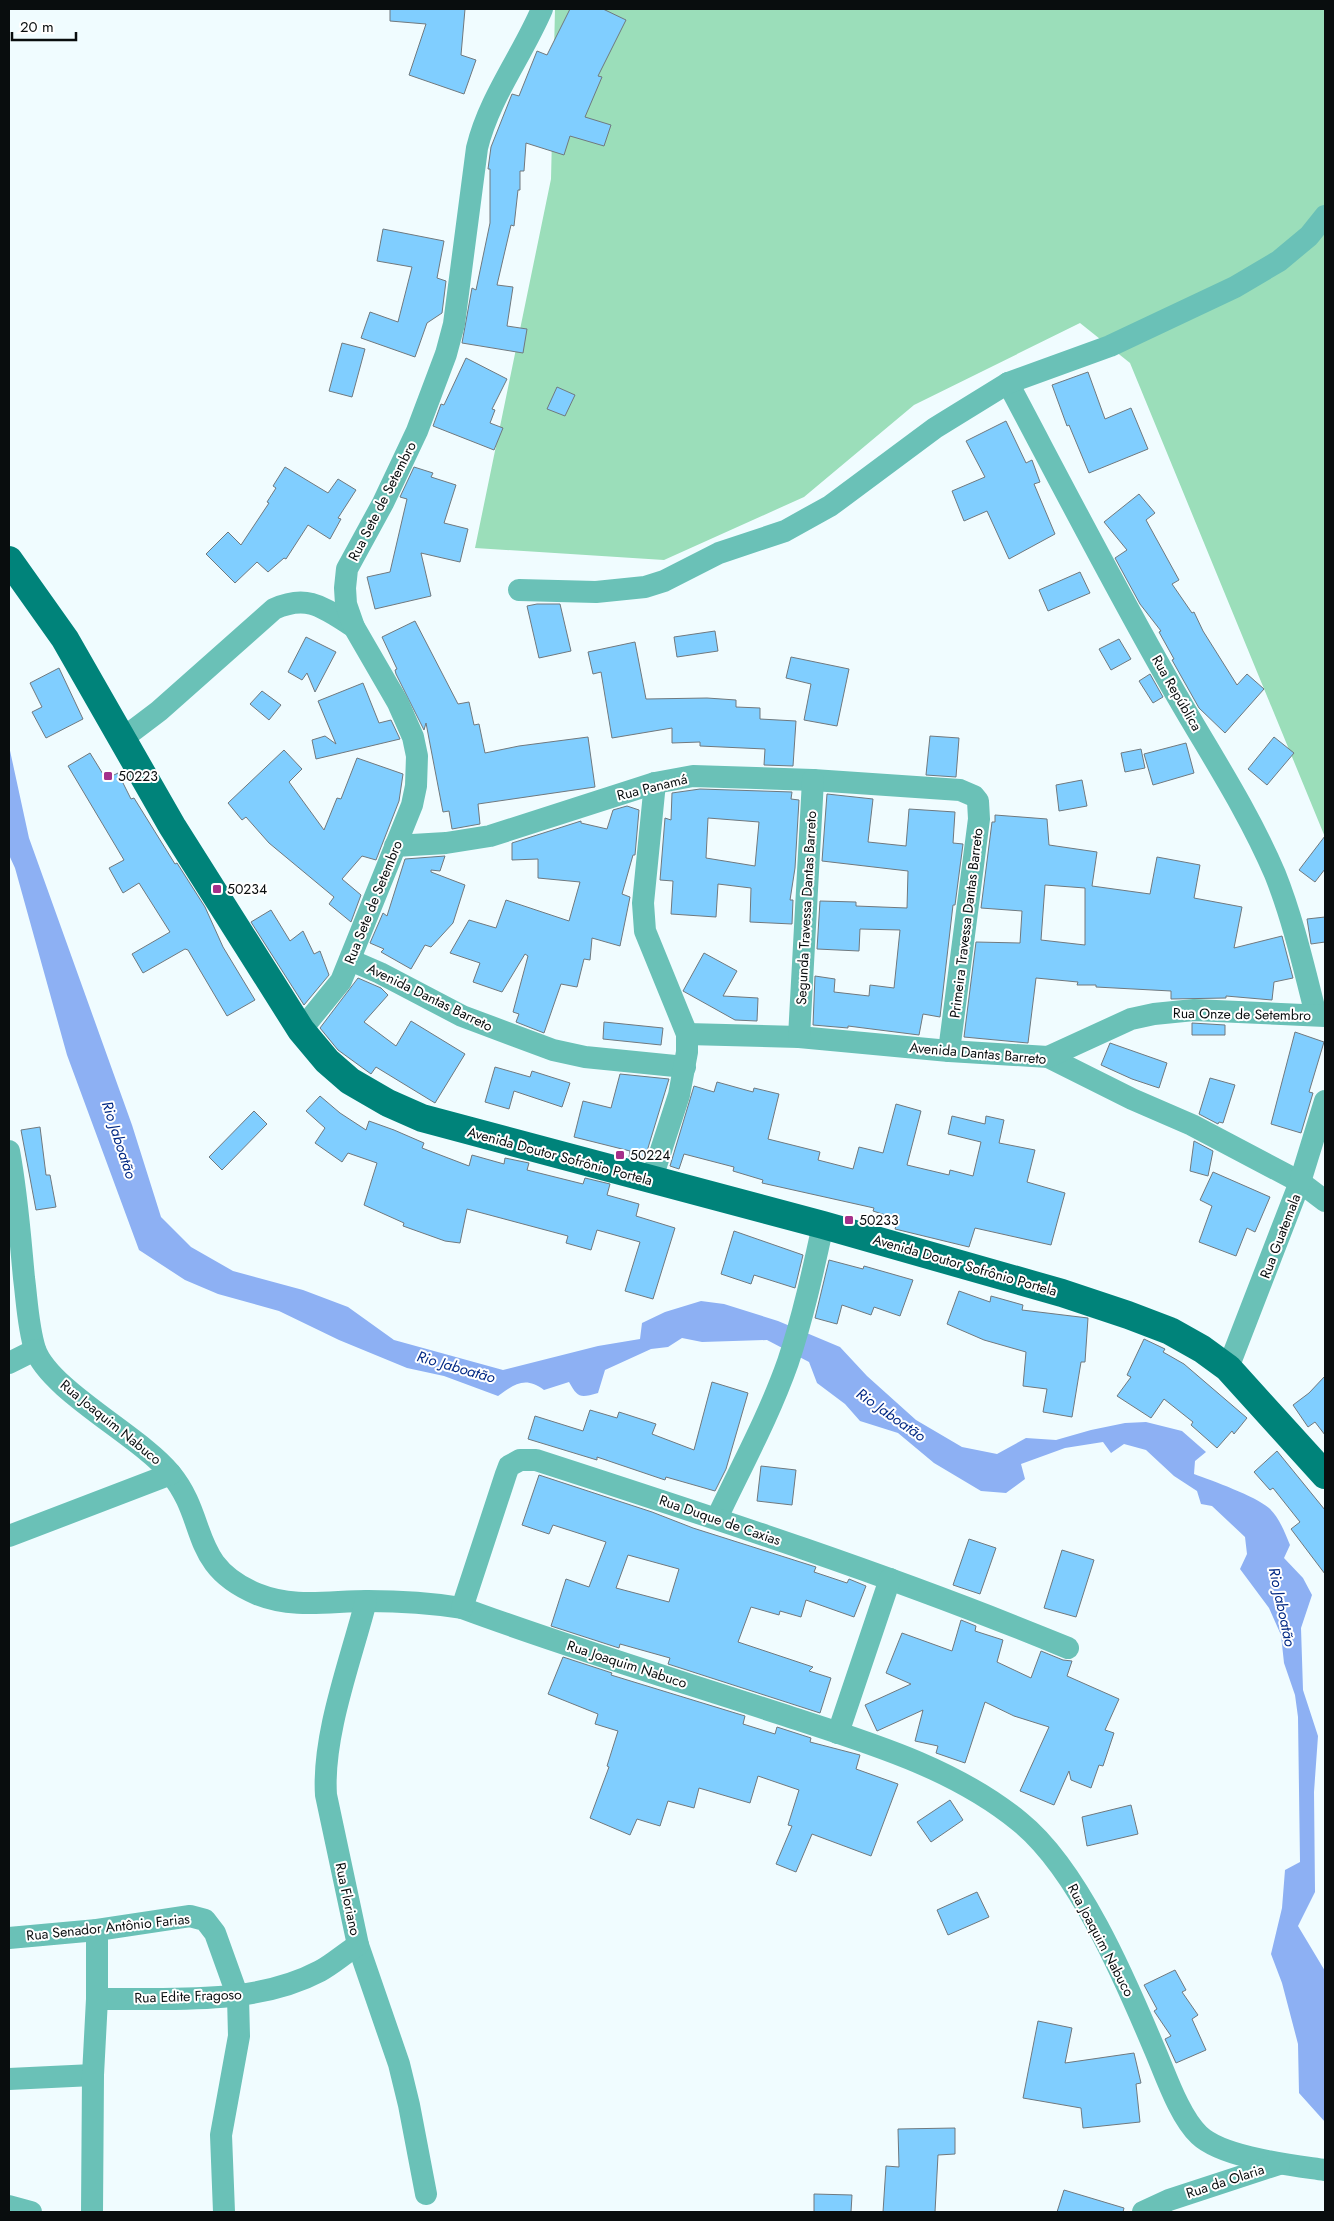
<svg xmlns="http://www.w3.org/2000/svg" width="1334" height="2221" font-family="Jost,sans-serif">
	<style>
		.green { fill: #9bdeba }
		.water { fill: #8db0f3 }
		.building { fill: #80ceff; stroke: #70797e; fill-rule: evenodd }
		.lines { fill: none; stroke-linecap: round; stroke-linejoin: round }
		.minor { stroke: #6ac1b7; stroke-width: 22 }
		.major { stroke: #00837a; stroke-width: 28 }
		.poi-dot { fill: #a5308a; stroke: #fff; stroke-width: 2 }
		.labels { text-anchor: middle; stroke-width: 4; stroke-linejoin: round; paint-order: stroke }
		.street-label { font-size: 14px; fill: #090d0e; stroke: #fff }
		.poi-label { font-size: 14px; fill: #090d0e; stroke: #fff; text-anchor: start }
		.water-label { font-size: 15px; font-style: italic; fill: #002884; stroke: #fff }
	</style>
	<rect width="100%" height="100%" fill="#f0fcff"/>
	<polygon class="green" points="555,9 1325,9 1325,837 1130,363 1080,323 914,405 804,497 664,560 475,548 551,179"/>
	<path class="water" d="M9,746L29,838L132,1125L161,1217L191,1247L233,1271L303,1290L348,1307L394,1340L503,1370L598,1346L640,1339L642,1323L665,1312L701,1301L724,1304L778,1321L840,1347L867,1376L916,1420L962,1447L997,1454L1026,1438L1056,1440L1091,1430L1125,1423L1146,1422L1182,1431L1206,1452L1195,1461L1194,1474C1213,1481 1255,1496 1269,1508C1279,1517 1285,1533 1290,1545L1284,1558L1303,1578L1312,1595L1301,1628L1303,1690L1318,1736L1314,1792L1315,1892L1298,1926L1325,1971V2122L1299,2093L1298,2044L1282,1983L1271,1954L1282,1908L1285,1870L1300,1862L1298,1717L1295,1695L1284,1663L1281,1635L1269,1608L1240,1569L1247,1554L1245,1537L1212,1506L1201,1504L1197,1491L1174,1476L1146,1450L1124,1444L1111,1453L1103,1442L1065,1448L1021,1464L1025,1479L1006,1493L981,1491L934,1463L898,1433L860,1421L845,1404L817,1383L809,1362L767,1340L702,1342L682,1338L668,1347L651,1349L605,1370L598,1393C580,1398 578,1398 569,1382L544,1390C525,1376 515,1384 498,1396L444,1376L407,1368L339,1340L279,1311L218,1294L185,1280L139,1250L67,1055L15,868L9,855Z"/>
	<g class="building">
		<polygon points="390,9 465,9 461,55 476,60 464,94 409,75 426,24 390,21"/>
		<polygon points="570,9 603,9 626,20 598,76 602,77 585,117 611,125 604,146 570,136 564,155 526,143 524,171 520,171 520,190 518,190 514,226 511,225 497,285 513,287 507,326 527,329 523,353 462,343 472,288 476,290 490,223 490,169 488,169 491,147 512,94 519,96 537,51 547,55"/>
		<polygon points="383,229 444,241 437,278 446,281 442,313 427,323 415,357 361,338 370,312 398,322 412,267 377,261"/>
		<polygon points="342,343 365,349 352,397 329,391"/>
		<polygon points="466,358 507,379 492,409 495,410 490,423 503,428 494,450 433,426 441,404 444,405"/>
		<polygon points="1088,372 1105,419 1131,408 1148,449 1089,473 1069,425 1067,426 1052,385"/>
		<polygon points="557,387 575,395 565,416 547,409"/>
		<polygon points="1006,421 1026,463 1032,460 1040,482 1034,484 1055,534 1009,559 987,511 964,521 952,491 985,477 966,441"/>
		<polygon points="285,467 328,493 338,479 356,490 338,518 341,519 330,539 308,525 286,559 284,558 268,572 257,562 235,583 206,554 228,532 241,545 269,503 267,502 276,488 273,486"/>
		<polygon points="414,467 433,473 431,477 456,485 444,523 468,529 460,562 421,553 431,596 375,609 367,577 390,572 407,499 400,497"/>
		<polygon points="1139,494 1155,513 1146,520 1179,580 1172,584 1192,613 1194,612 1203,631 1237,685 1247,674 1264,689 1225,733 1199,708 1172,660 1174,659 1159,632 1161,631 1140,604 1115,558 1127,550 1104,522"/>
		<polygon points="1080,572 1090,593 1048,611 1039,590"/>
		<polygon points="537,604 560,604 571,651 539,658 527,606"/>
		<polygon points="415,621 458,704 469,702 474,725 479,724 485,753 519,746 588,737 595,787 478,804 480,824 452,829 449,811 443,812 426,723 424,730 396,674 395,670 397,669 382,637"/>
		<polygon points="715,631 718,651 677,657 674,637"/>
		<polygon points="306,637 336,652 315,692 307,673 302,680 288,672"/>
		<polygon points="1119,639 1131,659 1111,670 1099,649"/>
		<polygon points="635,642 646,699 707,698 736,700 736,707 760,708 760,719 796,721 793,766 764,765 765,749 700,746 700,742 672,743 672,728 612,738 601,672 593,674 588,652"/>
		<polygon points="791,657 849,669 837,726 804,720 811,684 786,678"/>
		<polygon points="59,668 83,719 46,738 32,712 42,707 30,683"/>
		<polygon points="1150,674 1163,697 1153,703 1139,681"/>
		<polygon points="363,683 379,723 391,720 400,739 316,759 312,740 325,736 336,744 318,701"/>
		<polygon points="262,691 281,705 269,720 250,704"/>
		<polygon points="930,736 959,738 956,777 926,775"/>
		<polygon points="1274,737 1294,753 1267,785 1248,769"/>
		<polygon points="1186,743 1194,773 1153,785 1144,754"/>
		<polygon points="1141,749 1145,768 1125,772 1121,753"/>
		<polygon points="284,750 302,769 289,782 324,830 337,798 341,799 357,758 403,774 399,801 376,860 362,856 342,879 361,895 351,922 329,904 334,897 269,843 246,817 242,820 228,803"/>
		<polygon points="90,753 106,779 118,773 131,799 134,798 175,864 177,863 205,907 223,947 255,1000 227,1016 188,950 185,949 143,973 132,954 170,932 139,883 123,893 109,868 124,860 68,766"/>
		<polygon points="1082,780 1087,806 1059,811 1056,785"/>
		<path d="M700,789L792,792L791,799L799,800L795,868L790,900H793L792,924L750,922L751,888L718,884L716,917L671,914L673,881L660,880L665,818L671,820L672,793ZM708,818L759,822L755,866L706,858Z"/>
		<polygon points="827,794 873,799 868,842 906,846 909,809 955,812 953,843 963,844 955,905 953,905 940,1017 923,1014 919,1035 848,1026 848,1028 813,1025 815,976 835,979 834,992 869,996 870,985 894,988 900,930 860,929 859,951 817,949 820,901 856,902 856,906 907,908 908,871 822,861"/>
		<polygon points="627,806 639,810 635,855 633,855 622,894 630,897 620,946 592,938 590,960 584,959 577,987 561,984 544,1033 516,1022 519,1014 513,1012 528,956 525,954 502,992 473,982 480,963 450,953 469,920 496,928 506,900 569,921 580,882 538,878 538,859 512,860 512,843 581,821 581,823 607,829 613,810"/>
		<path d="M995,815L1047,819L1049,845L1097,852L1092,886L1150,894L1157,857L1200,865L1194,898L1242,907L1234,948L1282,936L1293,978L1274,982L1272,1000L1226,996V998L1171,999V991L1096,987V985H1077L1078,982L1036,978L1028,1043L964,1037L976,942L1020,943L1022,911L981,908L992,822H995ZM1045,885L1085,888V945L1041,940Z"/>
		<polygon points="1325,836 1325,869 1315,882 1299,870"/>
		<polygon points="445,856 440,871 431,870 431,872 465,885 453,923 431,947 425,945 411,969 381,952 384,949 370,943 383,913 387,916 405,859"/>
		<polygon points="271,910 290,941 303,931 314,954 320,951 329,975 304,1005 251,922"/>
		<polygon points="1325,917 1325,942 1311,944 1307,919"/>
		<polygon points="704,953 737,971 723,996 758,998 757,1021 735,1020 683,991"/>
		<polygon points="358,978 381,988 388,995 364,1022 396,1046 411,1021 465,1054 435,1103 376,1067 371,1074 338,1050 320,1028"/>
		<polygon points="604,1022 663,1028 661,1045 603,1039"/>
		<polygon points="1192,1023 1225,1025 1225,1035 1192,1035"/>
		<polygon points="1295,1032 1324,1042 1309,1092 1313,1093 1301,1133 1271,1124"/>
		<polygon points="1110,1043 1167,1063 1159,1088 1132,1079 1101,1065"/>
		<polygon points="495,1067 530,1077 532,1071 570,1083 562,1107 514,1091 509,1109 485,1102"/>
		<polygon points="620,1074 669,1079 644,1161 629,1157 630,1151 574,1137 583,1101 611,1108"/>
		<polygon points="1210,1078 1235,1085 1223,1123 1219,1122 1218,1124 1199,1114"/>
		<polygon points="717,1082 753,1092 754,1088 779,1094 768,1139 820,1152 818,1160 853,1169 859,1147 883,1153 896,1104 921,1111 907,1165 949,1175 950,1170 973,1176 981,1142 948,1134 952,1116 985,1124 986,1116 1004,1120 999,1143 1035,1150 1027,1182 1065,1193 1051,1245 975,1228 969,1247 895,1229 898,1219 873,1211 874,1208 762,1183 763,1180 733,1171 734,1167 684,1154 679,1169 670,1166 694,1086 714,1092"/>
		<polygon points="320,1096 340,1113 366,1130 369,1121 394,1130 424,1143 422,1148 469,1166 472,1155 504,1164 505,1158 529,1163 527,1170 583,1184 585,1178 610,1184 607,1195 639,1204 636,1216 675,1228 653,1299 625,1291 640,1242 597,1230 591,1250 566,1243 568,1236 467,1209 460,1243 445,1241 403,1226 404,1223 364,1205 377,1163 348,1153 342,1162 315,1143 325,1128 306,1111"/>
		<polygon points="254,1111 267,1124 222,1170 209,1157"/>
		<polygon points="40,1127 46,1175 50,1175 56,1207 36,1210 21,1130"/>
		<polygon points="1194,1141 1213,1151 1208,1176 1190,1171"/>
		<polygon points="1213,1172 1270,1197 1255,1232 1247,1228 1236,1256 1199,1242 1212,1206 1200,1200"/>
		<polygon points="734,1231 803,1255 795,1288 754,1275 751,1284 721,1274"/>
		<polygon points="829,1260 863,1269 864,1266 913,1280 900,1316 874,1307 871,1315 842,1305 837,1324 815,1318"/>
		<polygon points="959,1291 990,1302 991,1296 1023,1305 1022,1310 1088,1318 1085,1362 1081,1362 1072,1417 1043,1412 1047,1389 1023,1386 1026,1352 984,1340 947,1324"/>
		<polygon points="1144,1339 1165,1349 1163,1352 1184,1364 1247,1418 1234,1434 1232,1431 1217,1448 1191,1425 1193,1422 1164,1399 1151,1418 1117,1396 1131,1377 1127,1375"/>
		<polygon points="1325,1376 1325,1435 1315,1422 1308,1427 1293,1405 1309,1393"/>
		<polygon points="712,1382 748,1393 726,1469 715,1491 666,1477 665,1480 597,1457 597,1460 528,1439 535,1416 583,1431 590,1410 617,1418 619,1412 656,1424 652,1434 694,1450"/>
		<polygon points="1277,1451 1325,1510 1325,1574 1291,1529 1300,1522 1273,1488 1270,1490 1254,1472"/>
		<polygon points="761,1466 796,1470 792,1505 757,1501"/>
		<path d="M539,1475L652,1512L693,1528L816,1567L814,1572L847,1583L849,1579L866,1586L854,1617L806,1600L801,1617L780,1611L779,1615L751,1607L738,1642L813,1667L809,1671L831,1678L820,1713L668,1664L670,1658L620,1644L619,1648L551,1626L566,1579L589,1587L606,1542L553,1525L549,1534L522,1525ZM628,1555L679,1569L669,1602L616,1588Z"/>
		<polygon points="969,1539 996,1548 980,1594 953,1585"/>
		<polygon points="1062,1550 1094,1560 1076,1617 1044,1608"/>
		<polygon points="961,1620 976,1626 975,1631 1003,1640 997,1662 1031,1678 1041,1651 1063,1660 1072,1661 1067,1676 1119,1699 1105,1730 1114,1733 1103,1766 1099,1765 1091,1788 1071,1780 1069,1771 1054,1805 1020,1791 1049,1727 1014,1716 985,1702 965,1763 936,1753 938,1746 915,1741 923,1710 877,1731 865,1705 911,1684 886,1673 902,1633 952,1651"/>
		<polygon points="563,1657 612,1673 611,1675 745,1716 743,1724 775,1734 777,1727 811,1738 810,1742 860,1755 856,1769 898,1784 871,1856 812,1834 796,1872 776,1864 792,1826 788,1825 799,1790 758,1776 750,1803 699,1788 694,1808 668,1801 660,1826 637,1819 630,1835 590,1818 609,1767 607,1766 618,1731 595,1724 598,1714 548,1694"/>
		<polygon points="950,1800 963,1820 931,1842 917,1822"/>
		<polygon points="1131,1805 1138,1834 1087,1846 1082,1817"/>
		<polygon points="977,1892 989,1917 948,1935 937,1910"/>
		<polygon points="1175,1970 1186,1990 1182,1992 1198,2015 1192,2019 1206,2050 1176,2063 1165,2039 1171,2036 1154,2011 1157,2009 1144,1985"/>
		<polygon points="1038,2021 1072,2028 1065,2063 1134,2053 1141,2083 1136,2084 1140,2122 1083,2128 1081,2108 1023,2098"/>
		<polygon points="955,2128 955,2154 938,2155 935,2212 883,2212 886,2166 899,2167 898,2129"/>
		<polygon points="1064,2190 1124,2208 1123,2212 1057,2212"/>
		<polygon points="814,2194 852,2195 851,2212 814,2212"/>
	</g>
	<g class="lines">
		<g class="minor">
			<path d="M1008,383C1061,483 1113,584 1169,682C1205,746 1246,806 1275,874C1293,919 1304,968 1316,1015"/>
			<polyline points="519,590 596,592 645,587 664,581 719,553 785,531 830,506 935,428 1008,383 1110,346 1235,287 1279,261 1309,236 1325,216"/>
			<path d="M122,739L159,711L274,609C309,593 325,609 354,627"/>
			<polyline points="395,846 446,843 490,836 655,783 693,776 813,780 960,790 974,796 978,801 979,819 949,1051"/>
			<polyline points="350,960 380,973 462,1016 553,1050 585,1057 685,1067"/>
			<path d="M301,1030L341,981L412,805L416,786L417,756L413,737L398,703L354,627L346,604L345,588L347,569L383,503L417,431L446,354L454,324L477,148C489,98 522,56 542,9"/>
			<polyline points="687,1034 799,1037 949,1051 1048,1057 1132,1099 1192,1125 1300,1182 1325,1201"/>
			<polyline points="799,1037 813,780"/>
			<polyline points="1048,1057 1131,1019 1154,1014 1194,1010 1325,1016"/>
			<path d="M9,1151C17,1193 20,1236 24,1278C27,1301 28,1327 35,1349C49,1390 140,1436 170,1473C209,1520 188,1565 257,1594C294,1609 330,1601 368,1601C400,1601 431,1603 462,1608C567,1647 674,1679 781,1714C863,1741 952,1766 1020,1822C1078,1869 1125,1979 1154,2048C1165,2073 1179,2116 1199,2135C1223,2158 1292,2165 1325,2170"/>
			<polyline points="651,1181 679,1095 687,1052 687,1034 645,931 643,903 655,783"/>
			<polyline points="9,1363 35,1350"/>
			<polyline points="1228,1368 1300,1182 1325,1101"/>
			<path d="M717,1518C741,1467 769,1416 788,1362C803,1317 813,1271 823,1225"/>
			<polyline points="9,1536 171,1474"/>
			<path d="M366,1601C351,1660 322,1735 326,1795L358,1945L399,2064L409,2105L426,2194"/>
			<path d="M462,1608L506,1474L509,1466L520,1460H536C715,1518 894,1576 1068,1648"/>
			<polyline points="838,1733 890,1579"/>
			<polyline points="9,1938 97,1930 190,1916 205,1920 215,1933 238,1997 239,2036 221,2135 224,2212"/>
			<path d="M97,1999C169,1998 254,2006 320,1971C333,1964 345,1953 358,1945"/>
			<polyline points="9,2079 93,2075"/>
			<polyline points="9,2206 31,2212"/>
			<polyline points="92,2212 93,2075 97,1999 97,1930"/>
			<polyline points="1143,2212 1169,2200 1279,2164"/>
		</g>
		<polyline class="major" points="9,560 65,639 172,826 301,1030 327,1061 350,1081 388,1103 422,1118 823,1225 1062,1293 1128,1315 1170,1331 1202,1349 1228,1368 1325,1475"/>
	</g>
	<g class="poi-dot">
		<rect x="103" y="771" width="10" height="10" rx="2.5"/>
		<rect x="212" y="884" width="10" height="10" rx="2.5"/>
		<rect x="615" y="1150" width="10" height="10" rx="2.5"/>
		<rect x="844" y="1215" width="10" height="10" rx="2.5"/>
	</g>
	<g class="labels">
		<g class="street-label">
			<text transform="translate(382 501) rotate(-63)" y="5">Rua Sete de Setembro</text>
			<text transform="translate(1177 693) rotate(60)" y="5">Rua República</text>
			<text transform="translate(652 787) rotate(-14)" y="5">Rua Panamá</text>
			<text transform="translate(373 902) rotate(-68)" y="5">Rua Sete de Setembro</text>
			<text transform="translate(806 908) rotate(-87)" y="5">Segunda Travessa Dantas Barreto</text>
			<text transform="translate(966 923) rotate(-83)" y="5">Primeira Travessa Dantas Barreto</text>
			<text transform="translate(430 997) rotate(26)" y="5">Avenida Dantas Barreto</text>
			<text transform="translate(1242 1014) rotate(1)" y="5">Rua Onze de Setembro</text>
			<text transform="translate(978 1053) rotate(5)" y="5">Avenida Dantas Barreto</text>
			<text transform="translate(560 1156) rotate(15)" y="5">Avenida Doutor Sofrônio Portela</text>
			<text transform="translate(1280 1236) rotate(-69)" y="5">Rua Guatemala</text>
			<text transform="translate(965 1265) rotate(16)" y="5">Avenida Doutor Sofrônio Portela</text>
			<text transform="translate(111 1422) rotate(39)" y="5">Rua Joaquim Nabuco</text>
			<text transform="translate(720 1520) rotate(19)" y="5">Rua Duque de Caxias</text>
			<text transform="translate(627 1664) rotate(18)" y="5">Rua Joaquim Nabuco</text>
			<text transform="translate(348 1899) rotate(78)" y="5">Rua Floriano</text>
			<text transform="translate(108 1927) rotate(-6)" y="5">Rua Senador Antônio Farias</text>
			<text transform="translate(1101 1940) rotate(62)" y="5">Rua Joaquim Nabuco</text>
			<text transform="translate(188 1996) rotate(-2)" y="5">Rua Edite Fragoso</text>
			<text transform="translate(1225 2181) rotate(-18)" y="5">Rua da Olaria</text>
		</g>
		<g class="poi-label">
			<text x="118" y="781">50223</text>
			<text x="227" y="894">50234</text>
			<text x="630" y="1160">50224</text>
			<text x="859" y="1225">50233</text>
		</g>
		<g class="water-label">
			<text transform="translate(119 1140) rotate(72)" y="5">Rio Jaboatão</text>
			<text transform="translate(456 1367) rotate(16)" y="5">Rio Jaboatão</text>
			<text transform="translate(891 1415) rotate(35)" y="5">Rio Jaboatão</text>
			<text transform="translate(1282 1607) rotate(78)" y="5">Rio Jaboatão</text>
		</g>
	</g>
	<rect width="1334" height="2221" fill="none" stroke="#090d0e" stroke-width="20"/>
	<path d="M12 32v8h64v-8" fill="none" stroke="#090d0e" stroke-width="2.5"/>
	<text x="20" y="32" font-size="15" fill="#090d0e" stroke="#ffffff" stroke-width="4" paint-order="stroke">20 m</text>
</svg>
